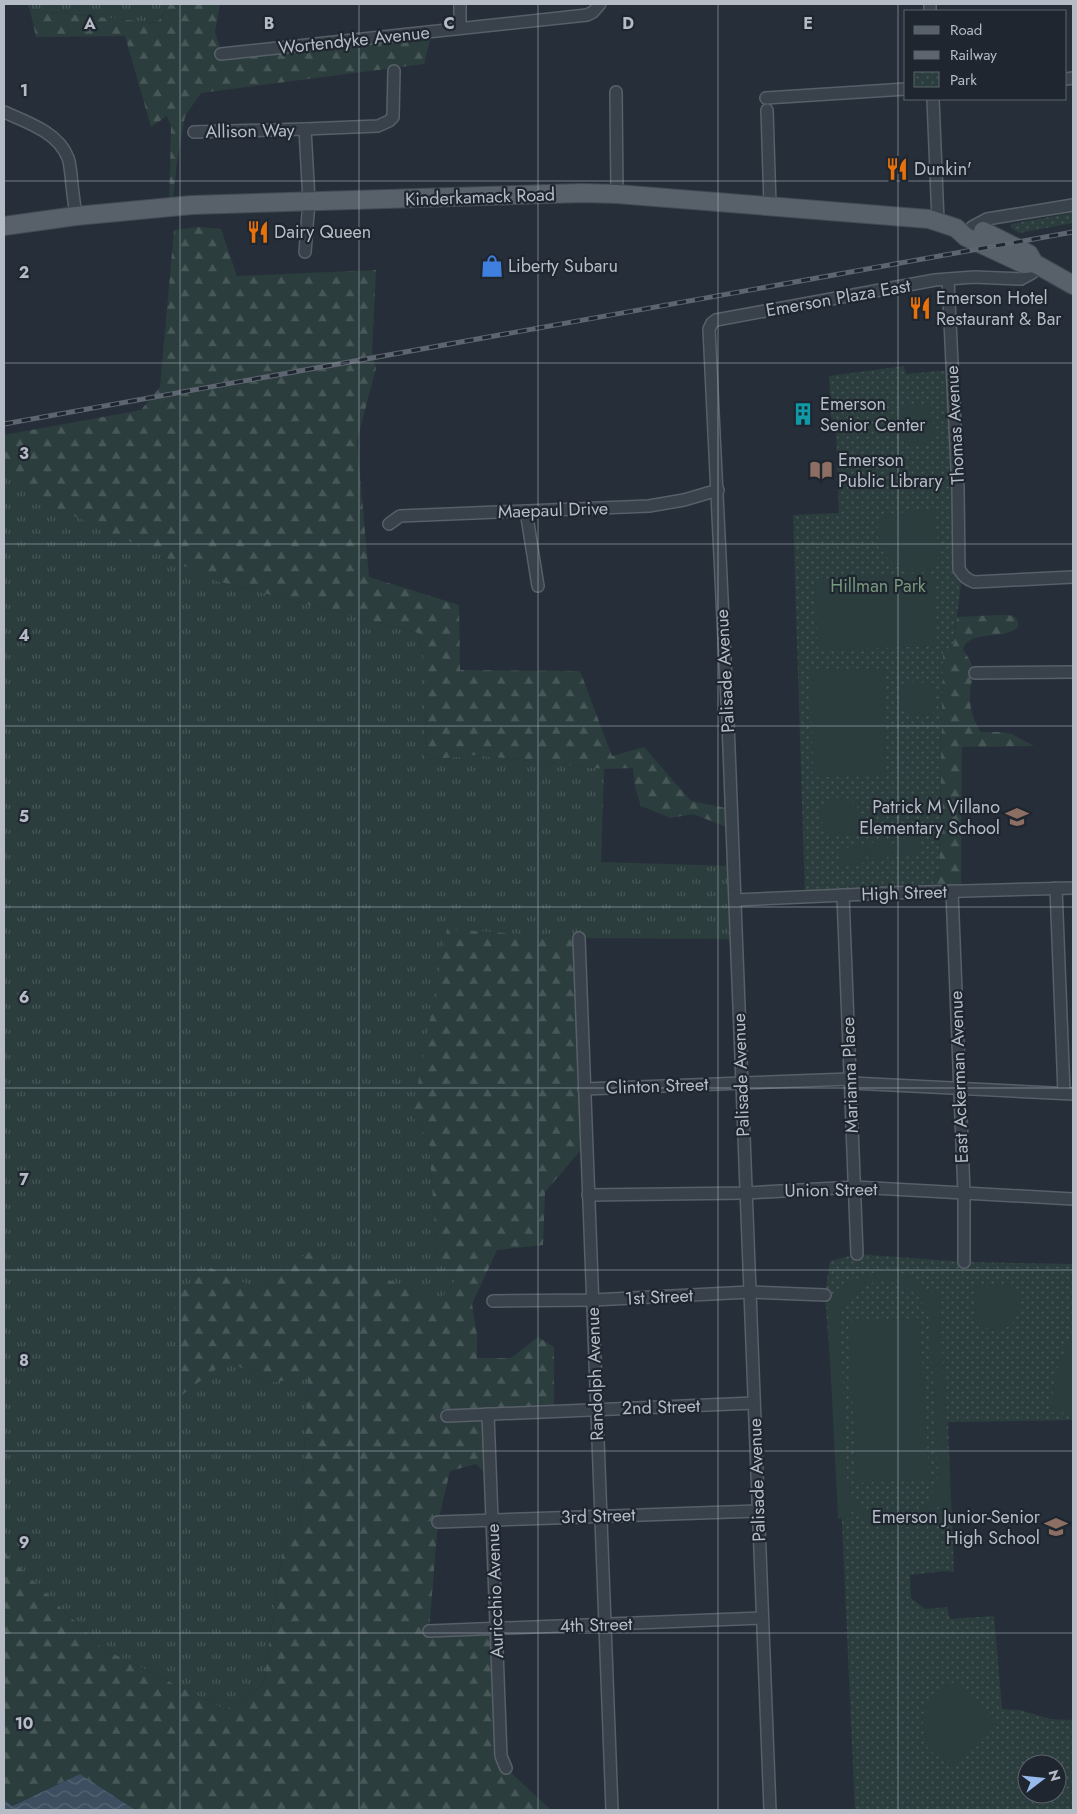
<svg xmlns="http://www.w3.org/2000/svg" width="1077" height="1814" font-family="Jost,sans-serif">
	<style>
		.grass { fill: url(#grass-tufts) }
		.forest { fill: url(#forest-firs) }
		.park { fill: url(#park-dots); fill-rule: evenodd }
		.pitch { fill: #2b3d3c; fill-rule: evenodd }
		.water { fill: url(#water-waves) }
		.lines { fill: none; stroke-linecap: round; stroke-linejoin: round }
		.minor-casing { stroke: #575f68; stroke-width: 14 }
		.primary-casing { stroke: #424a53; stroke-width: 20 }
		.minor { stroke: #39414a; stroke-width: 11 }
		.primary { stroke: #58606a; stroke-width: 18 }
		.rail-casing { stroke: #5c6570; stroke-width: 5 }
		.rail { stroke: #1f262f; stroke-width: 3; stroke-dasharray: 9; stroke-linecap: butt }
		.grid { fill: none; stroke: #b5bcc5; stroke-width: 1; stroke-opacity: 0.55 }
		.labels { text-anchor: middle; stroke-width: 4.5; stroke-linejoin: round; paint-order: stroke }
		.street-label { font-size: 18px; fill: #b5bcc5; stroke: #1f262f }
		.poi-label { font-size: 18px; fill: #b5bcc5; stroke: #1f262f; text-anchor: start }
		.park-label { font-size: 18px; fill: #76987d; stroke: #1f262f }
		.grid-label { font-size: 16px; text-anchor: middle; font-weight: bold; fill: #b5bcc5; stroke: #1f262f; stroke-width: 4.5; stroke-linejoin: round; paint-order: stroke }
	</style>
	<defs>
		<pattern id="grass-tufts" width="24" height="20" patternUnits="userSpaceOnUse" patternTransform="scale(1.25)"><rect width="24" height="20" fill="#2b3d3c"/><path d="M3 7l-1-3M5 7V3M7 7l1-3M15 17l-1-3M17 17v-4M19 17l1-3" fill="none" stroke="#485757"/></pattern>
		<pattern id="forest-firs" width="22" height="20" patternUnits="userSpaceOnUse" patternTransform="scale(1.25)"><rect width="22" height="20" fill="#2b3d3c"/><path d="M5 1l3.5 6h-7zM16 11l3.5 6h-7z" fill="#485757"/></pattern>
		<pattern id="park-dots" width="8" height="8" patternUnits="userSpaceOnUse" patternTransform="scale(1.25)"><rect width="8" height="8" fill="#2b3d3c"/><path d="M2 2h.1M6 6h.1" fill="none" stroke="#485757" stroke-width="1.8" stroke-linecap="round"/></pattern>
		<pattern id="water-waves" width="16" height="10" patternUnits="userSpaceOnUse" patternTransform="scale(1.25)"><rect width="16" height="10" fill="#3d4e60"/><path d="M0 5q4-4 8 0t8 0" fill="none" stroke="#576675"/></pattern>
	</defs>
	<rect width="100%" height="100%" fill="#262f39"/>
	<g class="grass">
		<polygon points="27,4 170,4 157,23 30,10"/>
		<polygon points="16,470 217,581 418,633 426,668 425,760 475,755 604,769 601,862 733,866 736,939 579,938 412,1115 429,1141 437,1258 456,1279 439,1302 313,1249 259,1290 209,1267 228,1360 267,1383 308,1376 300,1533 284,1540 263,1685 226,1710 102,1648 7,1555 4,1549 4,478"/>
	</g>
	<g class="forest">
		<polygon points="170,4 220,4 215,32 222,54 432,31 424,64 201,93 185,116 177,162 172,207 169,207 171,126 167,116 151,127 125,36 36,37 30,10 157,23"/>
		<polygon points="198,227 221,229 237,276 376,270 372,353 376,368 357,441 369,577 459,605 460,670 580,671 612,756 644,747 691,801 731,809 732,829 693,814 671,818 641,806 635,787 633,768 604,769 475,755 425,760 426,668 418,633 217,581 32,497 16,471 4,478 4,435 141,410 160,387 174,230"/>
		<path d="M999,615C1010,615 1019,614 1018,627C1014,630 1011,632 1007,633C993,637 968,633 963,649C966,655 971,660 972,667C974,677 970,685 970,695C969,707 974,722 981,732H1002L1012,734L1034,746L962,747L961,891L930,892L939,869L943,651L953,646L957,617Z"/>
		<polygon points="447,929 579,938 586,1144 545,1192 543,1245 497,1250 472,1304 477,1335 477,1358 511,1358 538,1337 554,1347 554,1411 488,1414 491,1480 476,1464 450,1471 438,1522 429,1631 497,1629 506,1768 551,1810 135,1810 80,1774 11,1806 4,1800 4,1549 7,1555 102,1648 226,1710 263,1685 284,1540 300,1532 308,1377 267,1383 228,1360 182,1395 174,1299 209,1267 259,1290 313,1249 440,1301 456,1279 437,1258 429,1141 412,1115"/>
	</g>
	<g class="park">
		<polygon points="1073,213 1073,223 1019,233 1011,228 1011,224"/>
		<polygon points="904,366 906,374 951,370 962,576 953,646 943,651 939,869 930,892 805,897 793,515 839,513 836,424 831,417 829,376"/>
		<path d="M857,1254L964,1262L1073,1264V1420L948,1422L954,1572L945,1571L910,1575L911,1598L925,1609L947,1607L950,1619L994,1616L1002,1709L1020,1710L1050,1719L1073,1720V1810H959L943,1809L939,1810H855L842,1522L825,1295L830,1261ZM1027,1764H1057V1794H1027Z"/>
	</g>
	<g class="pitch">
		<path d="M900,406H931L934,437C916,459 879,430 900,406Z"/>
		<path d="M934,509L939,552L937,566C905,589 865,549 881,515Z"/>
		<polygon points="935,574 937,646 818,650 815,579"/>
		<polygon points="884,669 886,776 813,777 811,670"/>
		<path d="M904,682L934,683L933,714C910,721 892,705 904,682Z"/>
		<path d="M840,797C860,799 867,820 853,835L824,834L820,806L827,801Z"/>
		<polygon points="919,835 922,852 897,856 894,839"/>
		<polygon points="891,839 894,856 869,861 865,844"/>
		<polygon points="864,845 867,862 842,866 839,849"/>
		<path d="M886,1271C904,1271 917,1280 929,1292H939L951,1512L940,1513L939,1505C924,1528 891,1535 868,1523C860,1519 854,1514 849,1508V1518L838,1519L827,1298L836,1297C848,1279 866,1273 886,1271ZM879,1281C905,1281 925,1296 930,1322L938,1472C931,1532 858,1535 847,1479L840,1317C847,1297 858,1285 879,1281Z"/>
		<path d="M978,1283L988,1287L1011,1285C1025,1298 1019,1312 1011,1326C997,1330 986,1330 974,1322L976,1301L973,1289Z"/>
		<polygon points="920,1318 929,1479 857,1483 848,1322"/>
		<path d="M1073,1339V1413L1051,1412C1053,1385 1055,1361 1073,1339Z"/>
		<polygon points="955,1682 996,1725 955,1765 941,1759 928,1749 922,1719 926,1706 936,1690"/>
	</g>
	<polygon class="water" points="80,1774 135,1810 4,1810 4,1800 12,1806"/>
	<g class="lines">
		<defs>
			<g id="minor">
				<polyline points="930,4 930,11"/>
				<polyline points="460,28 460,4"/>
				<polyline points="221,54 587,15 593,12 600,4"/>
				<polyline points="1066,79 1073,78"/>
				<polyline points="616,92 617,194"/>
				<polyline points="766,98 906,89"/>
				<polyline points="933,99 938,221"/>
				<polyline points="767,110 770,206"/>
				<path d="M4,112C27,122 59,133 68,158C70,163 70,169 71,174C72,188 74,202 76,216"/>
				<polyline points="305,129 378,126 389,121 393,117 394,71"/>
				<polyline points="194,132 305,129 309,201 305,252"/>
				<polyline points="972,227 987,219 1073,205"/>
				<path d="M948,279L958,489L959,569C963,576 966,579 974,582L1073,577"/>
				<polyline points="526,511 538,586"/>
				<polyline points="389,524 400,516 649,506 684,500 718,490"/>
				<polyline points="975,673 1073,672"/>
				<polyline points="1056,888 1064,1093"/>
				<polyline points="952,891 964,1193 964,1262"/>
				<polyline points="843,895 857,1254"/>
				<polyline points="735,900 891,893 1073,888"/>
				<polyline points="579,938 612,1810"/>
				<polyline points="851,1083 1073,1094"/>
				<polyline points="584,1089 850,1079"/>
				<polyline points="588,1195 746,1193 855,1187 1073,1199"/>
				<polyline points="493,1301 593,1300 750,1292 825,1295"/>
				<polyline points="488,1414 501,1756 506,1768"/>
				<polyline points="447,1416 754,1403"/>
				<polyline points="438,1522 758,1511"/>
				<polyline points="429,1631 762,1618"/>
				<polyline points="770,1810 728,722 709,329 712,323 716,320 935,280 974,277 1021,279 1032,273 1038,265"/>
			</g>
			<g id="primary">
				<polyline points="4,226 76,216 192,205 582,193 617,194 929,219 956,228 966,237 1024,264 1034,263"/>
				<polyline points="983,231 1029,254 1034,263 1073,285"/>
			</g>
		</defs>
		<use href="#minor" class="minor-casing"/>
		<use href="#primary" class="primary-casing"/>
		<use href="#minor" class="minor"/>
		<use href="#primary" class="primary"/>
		<defs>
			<polyline id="rail" points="4,424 1073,232"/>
		</defs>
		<use href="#rail" class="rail-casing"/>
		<use href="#rail" class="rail"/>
	</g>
	<path class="grid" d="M180,4V1810M359,4V1810M538,4V1810M718,4V1810M898,4V1810M4,181H1073M4,363H1073M4,544H1073M4,726H1073M4,907H1073M4,1088H1073M4,1270H1073M4,1451H1073M4,1633H1073"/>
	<defs>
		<symbol id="restaurant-bare" viewBox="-9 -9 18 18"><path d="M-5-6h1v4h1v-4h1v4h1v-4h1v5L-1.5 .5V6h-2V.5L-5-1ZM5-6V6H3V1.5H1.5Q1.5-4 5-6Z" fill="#e8710a" stroke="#1f262f" stroke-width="2.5" paint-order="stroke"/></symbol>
		<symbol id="shop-bare" viewBox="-9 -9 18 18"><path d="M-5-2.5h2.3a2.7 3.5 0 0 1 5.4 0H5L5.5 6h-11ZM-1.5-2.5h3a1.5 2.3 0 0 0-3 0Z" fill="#3f7fe0" stroke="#1f262f" stroke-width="2.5" paint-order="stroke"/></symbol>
		<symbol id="building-bare" viewBox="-9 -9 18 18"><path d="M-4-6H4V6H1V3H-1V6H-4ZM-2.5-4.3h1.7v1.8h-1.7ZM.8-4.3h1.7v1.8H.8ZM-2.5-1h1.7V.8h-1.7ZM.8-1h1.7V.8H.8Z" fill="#0f9aa8" stroke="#1f262f" stroke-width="2.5" paint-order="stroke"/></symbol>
		<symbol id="library-bare" viewBox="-9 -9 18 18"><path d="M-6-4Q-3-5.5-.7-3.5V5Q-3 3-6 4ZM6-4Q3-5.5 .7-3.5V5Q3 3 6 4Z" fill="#8d6e63" stroke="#1f262f" stroke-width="2.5" paint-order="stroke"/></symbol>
		<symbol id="school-bare" viewBox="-9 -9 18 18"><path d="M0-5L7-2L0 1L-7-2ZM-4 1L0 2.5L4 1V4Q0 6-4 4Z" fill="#8d6e63" stroke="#1f262f" stroke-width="2.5" paint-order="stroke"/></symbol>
	</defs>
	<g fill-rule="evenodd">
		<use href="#restaurant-bare" x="881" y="153" width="32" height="32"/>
		<use href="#restaurant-bare" x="242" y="216" width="32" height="32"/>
		<use href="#shop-bare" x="476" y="250" width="32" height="32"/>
		<use href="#restaurant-bare" x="904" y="292" width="32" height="32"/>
		<use href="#building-bare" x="787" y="398" width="32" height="32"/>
		<use href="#library-bare" x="805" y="454" width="32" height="32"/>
		<use href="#school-bare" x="1001" y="801" width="32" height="32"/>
		<use href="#school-bare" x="1040" y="1511" width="32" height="32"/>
	</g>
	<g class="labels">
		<g class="street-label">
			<text transform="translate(354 40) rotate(-6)" y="6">Wortendyke Avenue</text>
			<text transform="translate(250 131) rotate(-1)" y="6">Allison Way</text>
			<text transform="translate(480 197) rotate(-2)" y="6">Kinderkamack Road</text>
			<text transform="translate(838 298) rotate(-10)" y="6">Emerson Plaza East</text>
			<text transform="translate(955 425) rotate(-93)" y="6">Thomas Avenue</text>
			<text transform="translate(553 510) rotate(-2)" y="6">Maepaul Drive</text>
			<text transform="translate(725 671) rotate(-93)" y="6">Palisade Avenue</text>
			<text transform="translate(904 893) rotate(-2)" y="6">High Street</text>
			<text transform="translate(741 1075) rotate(-92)" y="6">Palisade Avenue</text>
			<text transform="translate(850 1075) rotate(-92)" y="6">Marianna Place</text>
			<text transform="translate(959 1077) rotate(-92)" y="6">East Ackerman Avenue</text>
			<text transform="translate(657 1086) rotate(-2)" y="6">Clinton Street</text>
			<text transform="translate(831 1190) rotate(-1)" y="6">Union Street</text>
			<text transform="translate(659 1297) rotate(-3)" y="6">1st Street</text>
			<text transform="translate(595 1374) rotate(-92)" y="6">Randolph Avenue</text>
			<text transform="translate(661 1407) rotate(-2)" y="6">2nd Street</text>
			<text transform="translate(757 1480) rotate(-92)" y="6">Palisade Avenue</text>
			<text transform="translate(598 1516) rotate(-2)" y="6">3rd Street</text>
			<text transform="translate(495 1591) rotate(-92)" y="6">Auricchio Avenue</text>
			<text transform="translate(596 1625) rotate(-2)" y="6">4th Street</text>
		</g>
		<g class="poi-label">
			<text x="914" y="175">Dunkin'</text>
			<text x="274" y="238">Dairy Queen</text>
			<text x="508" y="272">Liberty Subaru</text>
			<text x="936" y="304">Emerson Hotel<tspan x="936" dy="21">Restaurant &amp; Bar</tspan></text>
			<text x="820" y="410">Emerson<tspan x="820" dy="21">Senior Center</tspan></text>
			<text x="838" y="466">Emerson<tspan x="838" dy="21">Public Library</tspan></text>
			<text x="1000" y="813" text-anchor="end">Patrick M Villano<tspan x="1000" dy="21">Elementary School</tspan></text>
			<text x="1040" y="1523" text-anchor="end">Emerson Junior-Senior<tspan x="1040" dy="21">High School</tspan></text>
		</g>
		<g class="park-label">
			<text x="878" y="592">Hillman Park</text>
		</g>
	</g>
	<g class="grid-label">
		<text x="90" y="29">A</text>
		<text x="269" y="29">B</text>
		<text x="449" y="29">C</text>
		<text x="628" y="29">D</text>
		<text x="808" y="29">E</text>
		<text x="24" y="96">1</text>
		<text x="24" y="278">2</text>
		<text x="24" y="459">3</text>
		<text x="24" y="641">4</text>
		<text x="24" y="822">5</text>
		<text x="24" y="1003">6</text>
		<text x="24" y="1185">7</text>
		<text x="24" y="1366">8</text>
		<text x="24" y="1548">9</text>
		<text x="24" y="1729">10</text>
	</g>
	<rect width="1077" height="1814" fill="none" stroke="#b5bcc5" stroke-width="10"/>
	<rect x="904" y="10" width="162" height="90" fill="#1f262f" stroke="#5b626b"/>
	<rect x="914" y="26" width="25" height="8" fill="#58606a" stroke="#5b626b"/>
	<text x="950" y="35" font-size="15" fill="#b5bcc5">Road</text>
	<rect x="914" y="51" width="25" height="8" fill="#5c6570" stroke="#5b626b"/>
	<text x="950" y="60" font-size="15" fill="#b5bcc5">Railway</text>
	<rect x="914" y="72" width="25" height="15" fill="url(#park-dots)" stroke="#5b626b"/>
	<text x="950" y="85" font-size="15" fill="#b5bcc5">Park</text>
	<g transform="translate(1042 1779) rotate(74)"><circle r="24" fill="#1f262f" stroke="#5b626b"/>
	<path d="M0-4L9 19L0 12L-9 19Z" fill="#95baeb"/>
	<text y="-8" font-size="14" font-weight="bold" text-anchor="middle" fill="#b5bcc5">N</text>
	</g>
</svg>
